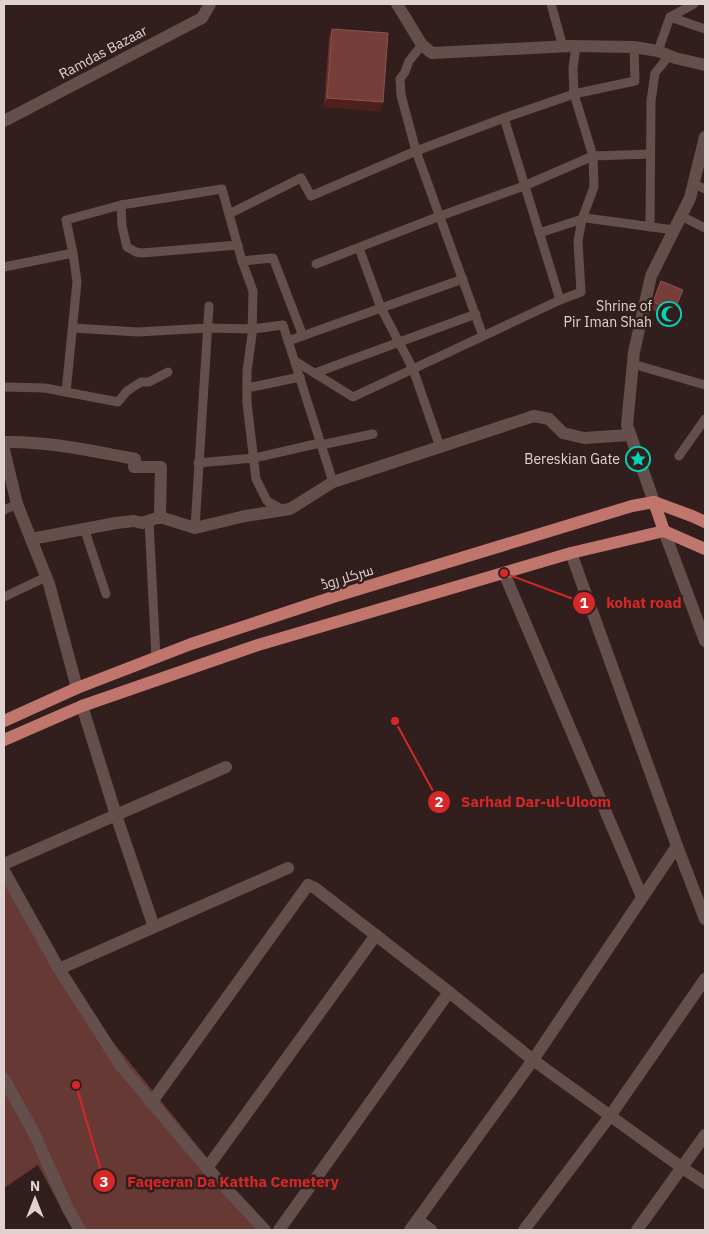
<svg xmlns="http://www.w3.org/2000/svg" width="709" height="1234" font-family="'IBM Plex Sans',Cairo,sans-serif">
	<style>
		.green { fill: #673934 }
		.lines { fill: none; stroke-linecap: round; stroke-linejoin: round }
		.service { stroke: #654f4c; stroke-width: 9 }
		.minor { stroke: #654f4c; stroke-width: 12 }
		.primary { stroke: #c0756d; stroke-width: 12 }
		.wall { fill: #6a2c27 }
		.shaded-wall { fill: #4e1f1b }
		.building { fill: #773d39; stroke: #875551 }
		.labels { text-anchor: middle; stroke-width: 5; stroke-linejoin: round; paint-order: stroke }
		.street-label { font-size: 14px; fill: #e0d2d0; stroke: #321f1d }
		.poi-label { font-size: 14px; fill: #e0d2d0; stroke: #321f1d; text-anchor: end }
		.leader { fill: none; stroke: #d62828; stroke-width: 2 }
		.callout-dot { fill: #d62828; stroke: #321f1d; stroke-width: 2 }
		.mark-label { font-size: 15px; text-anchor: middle; font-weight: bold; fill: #fff }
		.callout-label { font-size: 15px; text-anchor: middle; font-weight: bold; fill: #d62828; stroke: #321f1d; stroke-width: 5; stroke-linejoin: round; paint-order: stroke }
	</style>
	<rect width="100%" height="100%" fill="#321f1d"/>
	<polygon class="green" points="4,873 82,1004 266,1230 73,1230 38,1165 4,1188"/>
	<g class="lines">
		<g class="service">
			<polyline points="551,4 563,47"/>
			<polyline points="670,17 694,4"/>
			<polyline points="422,45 409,61 405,72 400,79 401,95 416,151 483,336"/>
			<polyline points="658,51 670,17 705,29"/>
			<polyline points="504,118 560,300"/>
			<polyline points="694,184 705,189"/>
			<polyline points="121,205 122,226 127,247 136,252 142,253 238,245"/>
			<polyline points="229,214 301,178 311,196 416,151 504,118 574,94 635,81 634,47"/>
			<polyline points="681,216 705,228"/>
			<polyline points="650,227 651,101 655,73 669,56"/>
			<polyline points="539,233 586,218 674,230"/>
			<polyline points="359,248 381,308 413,369 440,447"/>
			<polyline points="242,261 273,258 303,336"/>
			<polyline points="316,264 440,216 524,186 593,156 650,154"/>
			<polyline points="4,267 73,253 66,220 121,205 222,189 242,261 253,291 252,335 247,371 247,403 256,479 267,501 283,510"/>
			<polyline points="73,328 138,332 208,328 253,329 283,325 333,482"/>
			<polyline points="288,341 463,279"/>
			<polyline points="295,361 353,397 560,300 581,292 578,241 582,219 594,187 593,156 574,94 573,68 576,47"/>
			<polyline points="633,364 705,385"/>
			<polyline points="315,373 476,314"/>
			<polyline points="4,387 45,388 118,402 127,391 141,382 149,382 168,372"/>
			<polyline points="247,388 300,377"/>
			<polyline points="66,392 77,282 73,253"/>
			<polyline points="321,445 373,434"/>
			<polyline points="679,456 705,419"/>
			<polyline points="198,463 254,458 320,443"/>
			<polyline points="4,510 17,504"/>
			<polyline points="149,521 156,658"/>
			<polyline points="84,528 106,594"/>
			<polyline points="195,528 209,306"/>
			<polyline points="4,597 46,577"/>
		</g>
		<g class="minor">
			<polyline points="397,4 422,45 432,53 570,46 634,47 658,51 675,58 705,65"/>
			<polyline points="4,121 202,18 210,4"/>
			<path d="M4,442C48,441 91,451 135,459L134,467H161L160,517"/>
			<polyline points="4,450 17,504 49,584 77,688"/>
			<polyline points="654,502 627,425 634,352 651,276 690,198 705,137"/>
			<polyline points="664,531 705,641"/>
			<polyline points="31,539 116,523 134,521 142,523 160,517 195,528 245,516 290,509 333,482 534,416 549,419 563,433 584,438 630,435"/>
			<polyline points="571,553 677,846 705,919"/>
			<polyline points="504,573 642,897"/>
			<polyline points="82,706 116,815 154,927"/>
			<polyline points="4,864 226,767"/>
			<polyline points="4,871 59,969 121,1066 207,1168 265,1230"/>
			<polyline points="59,969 288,868"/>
			<polyline points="4,1079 33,1131 68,1209 80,1230"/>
			<polyline points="151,1103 308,885 315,888 449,992 533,1060 681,1167 705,1183"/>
			<polyline points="207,1168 376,935"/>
			<polyline points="418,1220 431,1230"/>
			<polyline points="279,1230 449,992"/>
			<polyline points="410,1230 533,1060 677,846"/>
			<polyline points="524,1230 610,1116 705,979"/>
			<polyline points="637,1230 705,1135"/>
		</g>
		<g class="primary">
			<polyline points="654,502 664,531"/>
			<polyline points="4,721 77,688 191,644 333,597 632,506 654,502 692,516 705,522"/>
			<polyline points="4,740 82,706 258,645 571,553 664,531 705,549"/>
		</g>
	</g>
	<g class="wall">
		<polygon points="332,29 383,102 380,111 324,107 329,38"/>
		<polygon points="661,281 683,290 672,318 650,309"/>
	</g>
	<polygon class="shaded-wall" points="327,98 383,102 380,111 324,107"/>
	<g class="building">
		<polygon points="332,29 388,33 383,102 327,98"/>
		<polygon points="661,281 683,290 674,311 653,302"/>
	</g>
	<defs>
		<symbol id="mosque-ring" viewBox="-11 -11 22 22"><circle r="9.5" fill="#321f1d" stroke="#00d5b7" stroke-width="1.5"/><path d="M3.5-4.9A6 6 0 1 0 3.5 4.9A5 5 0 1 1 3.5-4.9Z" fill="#00d5b7"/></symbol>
		<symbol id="sight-ring" viewBox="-11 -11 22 22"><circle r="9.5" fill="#321f1d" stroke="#00d5b7" stroke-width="1.5"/><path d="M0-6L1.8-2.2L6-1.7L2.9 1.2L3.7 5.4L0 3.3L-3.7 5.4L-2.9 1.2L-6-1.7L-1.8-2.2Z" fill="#00d5b7"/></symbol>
	</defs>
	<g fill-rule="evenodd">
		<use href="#mosque-ring" x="655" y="300" width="28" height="28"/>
		<use href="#sight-ring" x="624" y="445" width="28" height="28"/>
	</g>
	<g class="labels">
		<g class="street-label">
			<text transform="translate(103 52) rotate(-28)" y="5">Ramdas Bazaar</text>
			<text transform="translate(347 577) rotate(-17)" y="5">سرکلر روڈ</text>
		</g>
		<g class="poi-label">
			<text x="652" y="311">Shrine of<tspan x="652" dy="16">Pir Iman Shah</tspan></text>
			<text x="620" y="464">Bereskian Gate</text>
		</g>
	</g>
	<path class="leader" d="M504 573L584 603M395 721L439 802M76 1085L104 1181"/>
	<g class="callout-dot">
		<circle cx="504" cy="573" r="5"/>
		<circle cx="395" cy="721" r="5"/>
		<circle cx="76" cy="1085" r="5"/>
		<circle cx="584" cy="603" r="12"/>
		<circle cx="439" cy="802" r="12"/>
		<circle cx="104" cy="1181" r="12"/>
	</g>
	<g class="mark-label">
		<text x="584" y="608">1</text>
		<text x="439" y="807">2</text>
		<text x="104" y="1187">3</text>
	</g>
	<g class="callout-label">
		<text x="644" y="608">kohat road</text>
		<text x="536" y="807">Sarhad Dar-ul-Uloom</text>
		<text x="233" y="1187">Faqeeran Da Kattha Cemetery</text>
	</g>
	<rect width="709" height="1234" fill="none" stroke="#e0d2d0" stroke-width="10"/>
	<g transform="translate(35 1199)" stroke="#321f1d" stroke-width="4" paint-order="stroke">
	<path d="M0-4L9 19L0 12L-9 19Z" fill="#e0d2d0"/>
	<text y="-8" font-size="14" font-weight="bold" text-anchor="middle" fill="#e0d2d0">N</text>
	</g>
</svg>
